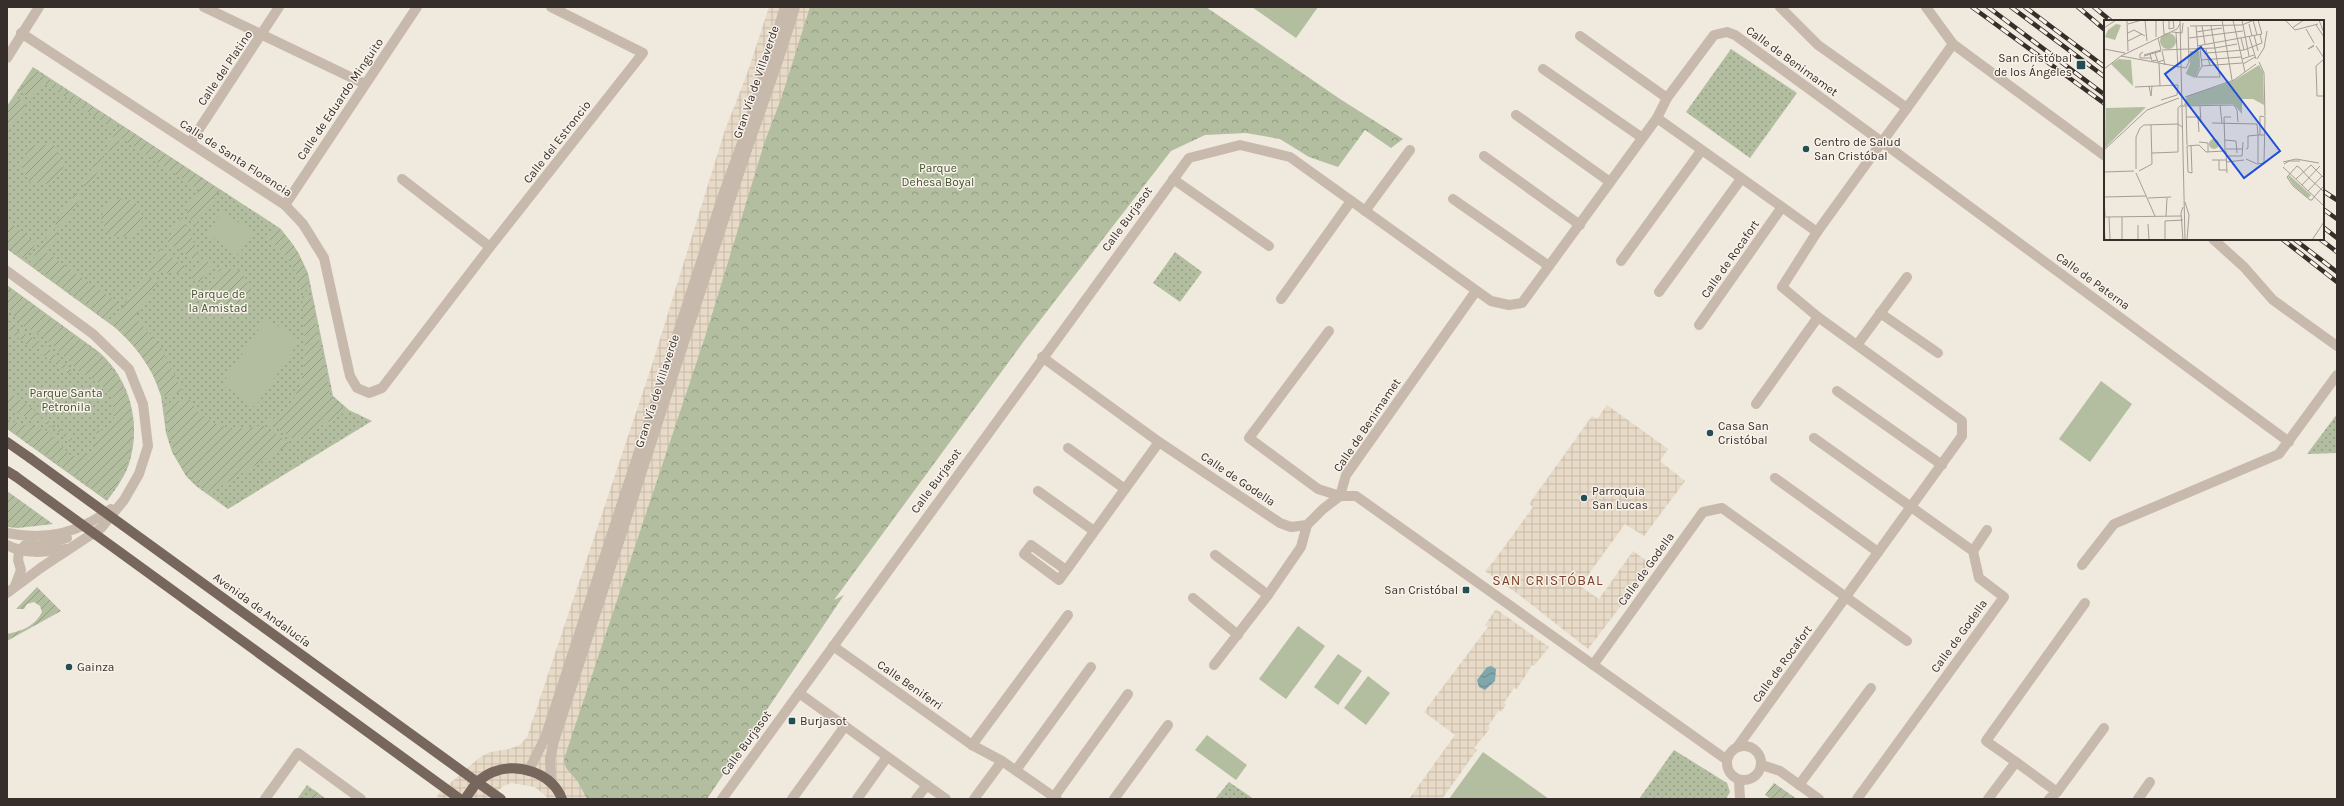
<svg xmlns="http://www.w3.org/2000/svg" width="2344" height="806" font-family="Karla,sans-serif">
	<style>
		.grass { fill: url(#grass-dots) }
		.forest { fill: url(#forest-crowns) }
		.garden { fill: url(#garden-furrows) }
		.pitch { fill: #b2be9f }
		.plaza { fill: url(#plaza-grid) }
		.water { fill: url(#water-waves) }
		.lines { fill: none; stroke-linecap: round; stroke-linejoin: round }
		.minor { stroke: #c7b9ab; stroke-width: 10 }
		.tertiary { stroke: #c7b9ab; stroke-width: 10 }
		.primary { stroke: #76665c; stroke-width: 10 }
		.rail-casing { stroke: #362e2a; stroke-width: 4.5 }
		.rail { stroke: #f8f2ea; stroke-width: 3; stroke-dasharray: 9; stroke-linecap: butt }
		.tertiary-bridge { stroke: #c7b9ab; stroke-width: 10 }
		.primary-bridge { stroke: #76665c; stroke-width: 10 }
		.poi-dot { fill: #234e54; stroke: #f8f2ea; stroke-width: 1.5 }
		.labels { text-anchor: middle; stroke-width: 3; stroke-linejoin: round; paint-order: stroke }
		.poi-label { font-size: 12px; fill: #362e2a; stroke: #f8f2ea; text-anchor: start }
		.street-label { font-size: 12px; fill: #362e2a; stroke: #f8f2ea }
		.park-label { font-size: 12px; fill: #435230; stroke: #f8f2ea }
		.quarter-label { font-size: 14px; letter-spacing: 1px; fill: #7d422a; stroke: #f8f2ea }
		.inset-road { fill: none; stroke: #a69e96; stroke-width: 1 }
		.view { fill: #1d4ed8; fill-opacity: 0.15; stroke: #1d4ed8; stroke-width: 2 }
		.inset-edge { fill: none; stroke: #362e2a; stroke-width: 2 }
	</style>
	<defs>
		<pattern id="grass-dots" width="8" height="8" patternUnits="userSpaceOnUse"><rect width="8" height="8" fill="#b2be9f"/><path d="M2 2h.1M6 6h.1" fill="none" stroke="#929b82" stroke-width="1.8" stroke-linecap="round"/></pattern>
		<pattern id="forest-crowns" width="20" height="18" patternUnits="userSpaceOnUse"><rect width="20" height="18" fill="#b2be9f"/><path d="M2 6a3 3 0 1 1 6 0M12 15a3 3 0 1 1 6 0" fill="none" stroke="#929b82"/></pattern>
		<pattern id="garden-furrows" width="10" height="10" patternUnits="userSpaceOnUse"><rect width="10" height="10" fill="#b2be9f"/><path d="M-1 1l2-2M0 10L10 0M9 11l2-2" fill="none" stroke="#929b82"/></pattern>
		<pattern id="plaza-grid" width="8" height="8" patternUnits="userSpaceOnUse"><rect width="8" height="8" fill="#e7dac7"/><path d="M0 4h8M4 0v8" fill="none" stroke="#c7bbab"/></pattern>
		<pattern id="water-waves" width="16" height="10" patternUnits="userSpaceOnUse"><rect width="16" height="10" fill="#80a7ab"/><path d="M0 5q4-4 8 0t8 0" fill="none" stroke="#6a888b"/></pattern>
	</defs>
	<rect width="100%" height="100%" fill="#f0e9de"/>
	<g class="grass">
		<polygon points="1731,49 1797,93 1750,158 1686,112"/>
		<polygon points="33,67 281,229 298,252 308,273 333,396 349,410 372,421 228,509 196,486 186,476 172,452 166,433 161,396 152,372 136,348 117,329 7,249 7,106"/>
		<polygon points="1175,252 1202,272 1180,302 1153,283"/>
		<path d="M7,285L99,352C130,379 142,424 129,464C124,478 115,490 107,501L7,429Z"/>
		<polygon points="2337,414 2337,453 2307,454"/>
		<polygon points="1674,750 1727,783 1730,792 1726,799 1639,799"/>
		<polygon points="1229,782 1251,797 1253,799 1215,799"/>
		<polygon points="307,785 326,799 297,799"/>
	</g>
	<polygon class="forest" points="806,7 1206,7 1340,99 1403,139 1391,148 1365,130 1338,167 1309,157 1280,139 1246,133 1205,135 1171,151 1024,341 834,600 844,595 707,799 579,799 554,741"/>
	<g class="garden">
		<polygon points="33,69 116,122 112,128 43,82 31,99 19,91"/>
		<polygon points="15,96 27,104 7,134 7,108"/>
		<polygon points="121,125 220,190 194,227 186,211 199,190 121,138 111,153 105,149"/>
		<polygon points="33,145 54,145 64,166 51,184 29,182 20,163"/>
		<polygon points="102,154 107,158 87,188 81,184"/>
		<polygon points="76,192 82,196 61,228 55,224"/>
		<polygon points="113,199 134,200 144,219 131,237 109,236 100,217"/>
		<polygon points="182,217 199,253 194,260 166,241"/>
		<polygon points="7,221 36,243 25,259 7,246"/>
		<path d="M275,226C295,240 307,267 310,290H301C296,268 285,251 266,238Z"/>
		<polygon points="52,229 58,233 46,252 118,303 107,320 29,264"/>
		<polygon points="160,249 188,268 184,274 146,271"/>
		<polygon points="203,258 212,264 199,283 190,276"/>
		<polygon points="220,269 241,270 251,290 239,308 216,306 208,288"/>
		<path d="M142,278L160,279L135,317L160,345L183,392L162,396C151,366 135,344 111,324Z"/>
		<path d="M7,286L98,353C129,380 142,426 127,465C122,478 114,489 107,499L7,428V414L10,421L48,431L71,456L93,454L97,431L109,429L114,420L113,398L100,383L80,372L44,337L20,324L7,306Z"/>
		<path d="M302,296L311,297L330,394L340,405L348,410L296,441L268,422C316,398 304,340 302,296Z"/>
		<polygon points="7,318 15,329 40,342 35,350 7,330"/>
		<polygon points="45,345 71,370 69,374 40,353"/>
		<polygon points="10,392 38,413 34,421 12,410 7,399"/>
		<path d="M189,399C204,426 234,434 262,425L290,444L210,493C172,470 171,444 163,404Z"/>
		<polygon points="43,417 73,438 70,442 51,426 39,422"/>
		<polygon points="7,491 53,524 18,528 7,527"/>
		<path d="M37,587L61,611L7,641V634C22,631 35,626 42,612L40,606L34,602L27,604L24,609H16Z"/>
		<polygon points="1774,783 1797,799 1771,799 1765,795"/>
		<polygon points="314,790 326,799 307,799"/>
	</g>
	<g class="pitch">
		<polygon points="1252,7 1318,7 1296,38"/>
		<polygon points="222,211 253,232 239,255 207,234"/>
		<polygon points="266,318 300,340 255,407 222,384"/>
		<polygon points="2101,381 2132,404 2090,462 2059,439"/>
		<polygon points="1298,626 1325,646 1286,699 1259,679"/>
		<polygon points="1338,654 1362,671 1338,705 1314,687"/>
		<polygon points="1368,676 1390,693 1366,725 1344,708"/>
		<polygon points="1207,735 1247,765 1236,780 1195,750"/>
		<polygon points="1483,752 1549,799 1449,799"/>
	</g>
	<g class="plaza">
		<polygon points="769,7 810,7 781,99 765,141 706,334 565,756 564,761 566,768 578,782 587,799 549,799 535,787 511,783 503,786 489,799 437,799 438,794 479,758 490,752 509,749 520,745 527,737 651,368 725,130 747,74"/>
		<polygon points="1607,405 1668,449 1660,461 1685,481 1644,536 1625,524 1580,586 1599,599 1633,551 1652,565 1588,649 1518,594 1485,571 1494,561 1533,507 1529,504 1592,416 1597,419"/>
		<polygon points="1496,609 1549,647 1534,666 1532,665 1517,689 1514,688 1504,703 1506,705 1501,712 1499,710 1488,726 1490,728 1488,731 1474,748 1477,750 1442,799 1409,799 1455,735 1424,712 1488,627 1485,625"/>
	</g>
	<polygon class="water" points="1491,666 1496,669 1495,681 1485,690 1479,687 1477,680 1487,667"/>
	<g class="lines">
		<g class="minor">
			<polyline points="204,7 365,84"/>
			<polyline points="1780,7 1818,45 1907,108 1953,44"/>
			<polyline points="1926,7 1953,44 2105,156"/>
			<polyline points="21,33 285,205 303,224 324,258 350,376 357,388 369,393 382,388 490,247 643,53 551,7"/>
			<polyline points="1580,36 1667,98"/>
			<polyline points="7,58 39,7"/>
			<polyline points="1543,69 1641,137"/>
			<polyline points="1516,115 1610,182"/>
			<polyline points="1657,118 1817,232"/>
			<polyline points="190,143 279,7"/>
			<polyline points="1484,156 1580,225"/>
			<polyline points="402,179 490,247"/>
			<polyline points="1173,179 1269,246"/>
			<polyline points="1453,199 1549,266"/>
			<polyline points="285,205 417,7"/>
			<polyline points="1365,211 1410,150"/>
			<polyline points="2213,239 2244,267 2273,300 2337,346"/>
			<polyline points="1621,261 1701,151"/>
			<polyline points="1659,292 1741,179"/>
			<polyline points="1281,299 1351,201"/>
			<polyline points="1880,313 1938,353"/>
			<polyline points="1699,325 1782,207"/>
			<polyline points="1329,331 1249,438 1318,489 1340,496"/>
			<polyline points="1857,345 1907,277"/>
			<polyline points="1042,357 1159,442 1280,523 1291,527 1307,525"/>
			<polyline points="1837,391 1942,465"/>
			<polyline points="1756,404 1818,317"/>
			<polyline points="1814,438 1973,551 1979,578 2004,597 1857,799"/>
			<polyline points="1068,448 1125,489"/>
			<polyline points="1775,478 1878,552"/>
			<polyline points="1038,491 1094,531"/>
			<polyline points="1340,496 1346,475 1476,291"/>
			<polyline points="1973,551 1987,530"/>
			<polyline points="1215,555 1268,595"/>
			<polyline points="2082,565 2114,524 2279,454 2337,375"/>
			<polyline points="1066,570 1031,545 1024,554 1059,580 1070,565 1159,442"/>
			<polyline points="15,586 21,570 18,560 19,552"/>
			<polyline points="7,593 42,567"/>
			<polyline points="1193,598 1238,635"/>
			<polyline points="833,646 972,745 1002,761 1057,799"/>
			<polyline points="1214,665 1268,595 1301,547 1307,525 1323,509 1340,496 1356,496 1727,760"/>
			<polyline points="1593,665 1703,512 1722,508 1907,641"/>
			<polyline points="799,693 946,799"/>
			<polyline points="972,745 1068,615"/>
			<circle cx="1744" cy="763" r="17"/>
			<polyline points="1738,746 1962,436 1962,421 1818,317 1782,287 1817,232 1882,142 2289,442"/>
			<polyline points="2016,762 2057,792 2104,728"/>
			<polyline points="1762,765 1780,771 1819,799"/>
			<polyline points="1016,770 1091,667"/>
			<polyline points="1739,781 1740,799"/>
			<polyline points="1799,785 1871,688"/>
			<polyline points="1054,797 1128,694"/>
			<polyline points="265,799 298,753 361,799"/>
			<polyline points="722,799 1189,158 1240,145 1290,157 1491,301 1509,305 1522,303 1657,118 1667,98 1714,35 1727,32 1735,35 1882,142 1907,108"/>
			<polyline points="792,799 845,726"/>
			<polyline points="857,799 887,757"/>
			<polyline points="916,799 927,785"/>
			<polyline points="974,799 1002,761"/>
			<polyline points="1114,799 1168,725"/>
			<polyline points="1988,799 2016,762 1986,741 2085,603"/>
			<polyline points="2049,799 2057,792"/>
			<polyline points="2138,799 2150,782"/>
		</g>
		<g class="tertiary">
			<polyline points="7,271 93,334 129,369 143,404 148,446 139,474 124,500 101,528 42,567"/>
			<path d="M7,533C46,541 79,533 111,509"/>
			<path d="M7,545C26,555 45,552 66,549"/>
			<polyline points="19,552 25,545 39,546 67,538"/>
		</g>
		<g class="primary">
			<polyline points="7,442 30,458"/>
			<polyline points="7,471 15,476"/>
			<polyline points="465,799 477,782 501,799"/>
		</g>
		<defs>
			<g id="rail">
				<polyline points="1972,7 2105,104"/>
				<polyline points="1988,7 2105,95"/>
				<polyline points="2011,7 2105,77"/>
				<polyline points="2025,7 2105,67"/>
				<polyline points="2078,7 2105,30"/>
				<polyline points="2094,7 2111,21"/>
				<polyline points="2323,191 2337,200"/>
				<polyline points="2323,209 2337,219"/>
				<polyline points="2323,227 2337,238"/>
				<polyline points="2282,239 2337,282"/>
				<polyline points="2294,239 2337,272"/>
				<polyline points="2320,239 2337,252"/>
			</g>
		</defs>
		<use href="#rail" class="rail-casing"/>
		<use href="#rail" class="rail"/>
		<g class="tertiary-bridge">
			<polyline points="529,770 545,738 723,195 746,132 785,7"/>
			<path d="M551,783L550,759L554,741C614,561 673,380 731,198C751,134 776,72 795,7"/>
		</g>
		<g class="primary-bridge">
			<path d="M30,458L477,782C482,778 488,774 493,772C518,762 552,773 562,799"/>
			<polyline points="15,476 460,799"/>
		</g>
	</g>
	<g class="poi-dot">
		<rect x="2076" y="60" width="10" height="10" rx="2"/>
		<circle cx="1806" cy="149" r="4"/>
		<circle cx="1710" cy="433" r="4"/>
		<circle cx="1584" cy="498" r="4"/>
		<rect x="1462" y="586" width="8" height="8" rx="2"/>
		<circle cx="69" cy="667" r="4"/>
		<rect x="788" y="717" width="8" height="8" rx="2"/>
	</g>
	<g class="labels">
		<g class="poi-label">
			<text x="2072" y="62" text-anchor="end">San Cristóbal<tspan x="2072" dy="14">de los Ángeles</tspan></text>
			<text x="1814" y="146">Centro de Salud<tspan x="1814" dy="14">San Cristóbal</tspan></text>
			<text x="1718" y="430">Casa San<tspan x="1718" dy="14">Cristóbal</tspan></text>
			<text x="1592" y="495">Parroquia<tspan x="1592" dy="14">San Lucas</tspan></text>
			<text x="1458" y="594" text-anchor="end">San Cristóbal</text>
			<text x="77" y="671">Gainza</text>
			<text x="800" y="725">Burjasot</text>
		</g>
		<g class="street-label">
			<text transform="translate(1792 61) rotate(36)" y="4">Calle de Benimamet</text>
			<text transform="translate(225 68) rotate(-56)" y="4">Calle del Platino</text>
			<text transform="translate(756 82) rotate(-71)" y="4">Gran Vía de Villaverde</text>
			<text transform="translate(340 99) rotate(-56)" y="4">Calle de Eduardo Minguito</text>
			<text transform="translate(557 142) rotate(-52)" y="4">Calle del Estroncio</text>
			<text transform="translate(236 158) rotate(33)" y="4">Calle de Santa Florencia</text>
			<text transform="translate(1127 219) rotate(-54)" y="4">Calle Burjasot</text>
			<text transform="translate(1730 259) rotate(-55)" y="4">Calle de Rocafort</text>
			<text transform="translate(2093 281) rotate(36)" y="4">Calle de Paterna</text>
			<text transform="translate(657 391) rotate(-72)" y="4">Gran Vía de Villaverde</text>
			<text transform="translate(1367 425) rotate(-56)" y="4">Calle de Benimamet</text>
			<text transform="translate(1238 479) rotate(34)" y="4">Calle de Godella</text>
			<text transform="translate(936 481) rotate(-54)" y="4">Calle Burjasot</text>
			<text transform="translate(1646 569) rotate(-54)" y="4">Calle de Godella</text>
			<text transform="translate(262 610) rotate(36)" y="4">Avenida de Andalucía</text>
			<text transform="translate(1959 636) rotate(-54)" y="4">Calle de Godella</text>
			<text transform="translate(1782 664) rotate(-54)" y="4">Calle de Rocafort</text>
			<text transform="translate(910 685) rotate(35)" y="4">Calle Beniferri</text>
			<text transform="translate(746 743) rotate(-54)" y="4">Calle Burjasot</text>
		</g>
		<g class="park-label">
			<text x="938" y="172">Parque<tspan x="938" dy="14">Dehesa Boyal</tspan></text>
			<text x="218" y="298">Parque de<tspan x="218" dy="14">la Amistad</tspan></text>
			<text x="66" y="397">Parque Santa<tspan x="66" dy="14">Petronila</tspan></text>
		</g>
		<g class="quarter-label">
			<text x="1548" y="585">SAN CRISTÓBAL</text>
		</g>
	</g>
	<g transform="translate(2104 20)">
		<rect width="220" height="220" fill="#f0e9de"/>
		<path d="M12,4L17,5L11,20L1,17L4,10ZM56 21a8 8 0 1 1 16 0a8 8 0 1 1-16 0ZM86,31H95L96,47L91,58L82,54L86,44ZM155,45L159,52L160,85L149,79H138V94L130,84L80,85L84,78L131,60ZM2,69V88L42,87L1,128ZM185,155L207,175L204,178L190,166L184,157Z" fill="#b2be9f"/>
		<path d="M149,56L156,61L158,72L149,77L137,78L138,94L130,84L80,85L83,76L127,62L131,66Z" fill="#b2be9f"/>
		<path d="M86,31H95L96,43H93V48L91,43L88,44L86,48L90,53L96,47L91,56L82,53L86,45Z" fill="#b2be9f"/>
		<path d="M15,39L27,40L29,66L7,44ZM105 124a5 5 0 1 1 10 0a5 5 0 1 1-10 0Z" fill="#b2be9f"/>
		<path class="inset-road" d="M23,0L24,31M41,0L43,21M52,0V17M59,0L60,14M65,0V9L70,8L69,0M76,0L81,220M98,0H113M118,0L128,60M129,0L141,52M138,0L145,36M149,0L153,15M181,0L191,10L214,4M215,0L220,13M24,4L38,0M145,4L148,16M212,5L220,17M86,6L138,5L150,0M92,6L94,29M98,6L101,24M0,8L12,0M188,8L200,0M202,9L210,23M68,12L78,13L79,3M72,12L74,48M92,12L118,8M24,13L30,10L41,16M150,15L154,31M145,16L152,39M54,18L57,30M85,18L139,11M137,18L140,30M24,21L38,14M210,25L204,29L210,26M93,26L158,14L154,0M212,26L220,38M0,29L21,33M96,29L98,46L92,57H116L107,6M102,29L106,46M58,30L111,28L133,24M58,31L61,45M39,32L36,34V38H47M51,33L54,42L60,40M103,33L140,30L158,23L156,14M46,34L48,41L53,40M40,35L57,30M17,36L82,48L85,42L84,7M17,36L73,9L76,4M40,36L57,31M138,39L150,35M153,39L160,28L163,11M97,40L137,37M219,40L212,46L213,76H220M155,42L160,53L161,96M55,43L56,66M139,44L151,37M98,46L138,43M0,49L17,36M45,66L47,76L48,66M31,67L74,65L73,75L57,80M81,77L130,60L152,44M116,85L118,103M82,86L83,125M96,86L97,103M82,97H97M94,97L95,112M108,103L153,104L154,115H156M74,104V88L76,86L130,85L133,90L134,102M121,120L132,121L133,133M95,122L104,123V132M83,126L84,152L88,153L87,125M83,126L95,125L102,132L121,131M122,129H139M142,129L144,128V116L154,115V143M0,130L43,90L75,78M121,131L120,97H127M122,131L123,153M48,133L74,132V104M123,136H138L139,122M142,139L153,144L160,143L161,97L156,96V115H161M108,140H123M115,140V150H123M123,142L140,140M179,142L192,139L215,143M180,144L185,141H196M179,147L220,186M32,149V117L36,108L40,105L74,104L78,107M35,151L48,144L47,105M0,152L30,151M32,153L51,196M192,159L207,145L220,158M198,165L216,146M220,166L217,169L210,177L208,180H206L189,166L183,157L193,146L196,148L205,158L217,169L220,172M204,171L218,156M0,176L1,196M0,177L42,176M44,178L67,177M81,182L85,195L83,220M62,196L63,178M1,197L78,196M5,197L6,220M0,200L1,220M44,204L45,220M34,205V220M18,220V197M61,220V201L79,200M79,220L77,193L79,187M208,220L220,202"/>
		<path class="view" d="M97,27L176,131L140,158L61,54Z"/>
		<rect width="220" height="220" class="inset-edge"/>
	</g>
	<rect width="2344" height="806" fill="none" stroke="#362e2a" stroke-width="16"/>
</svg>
